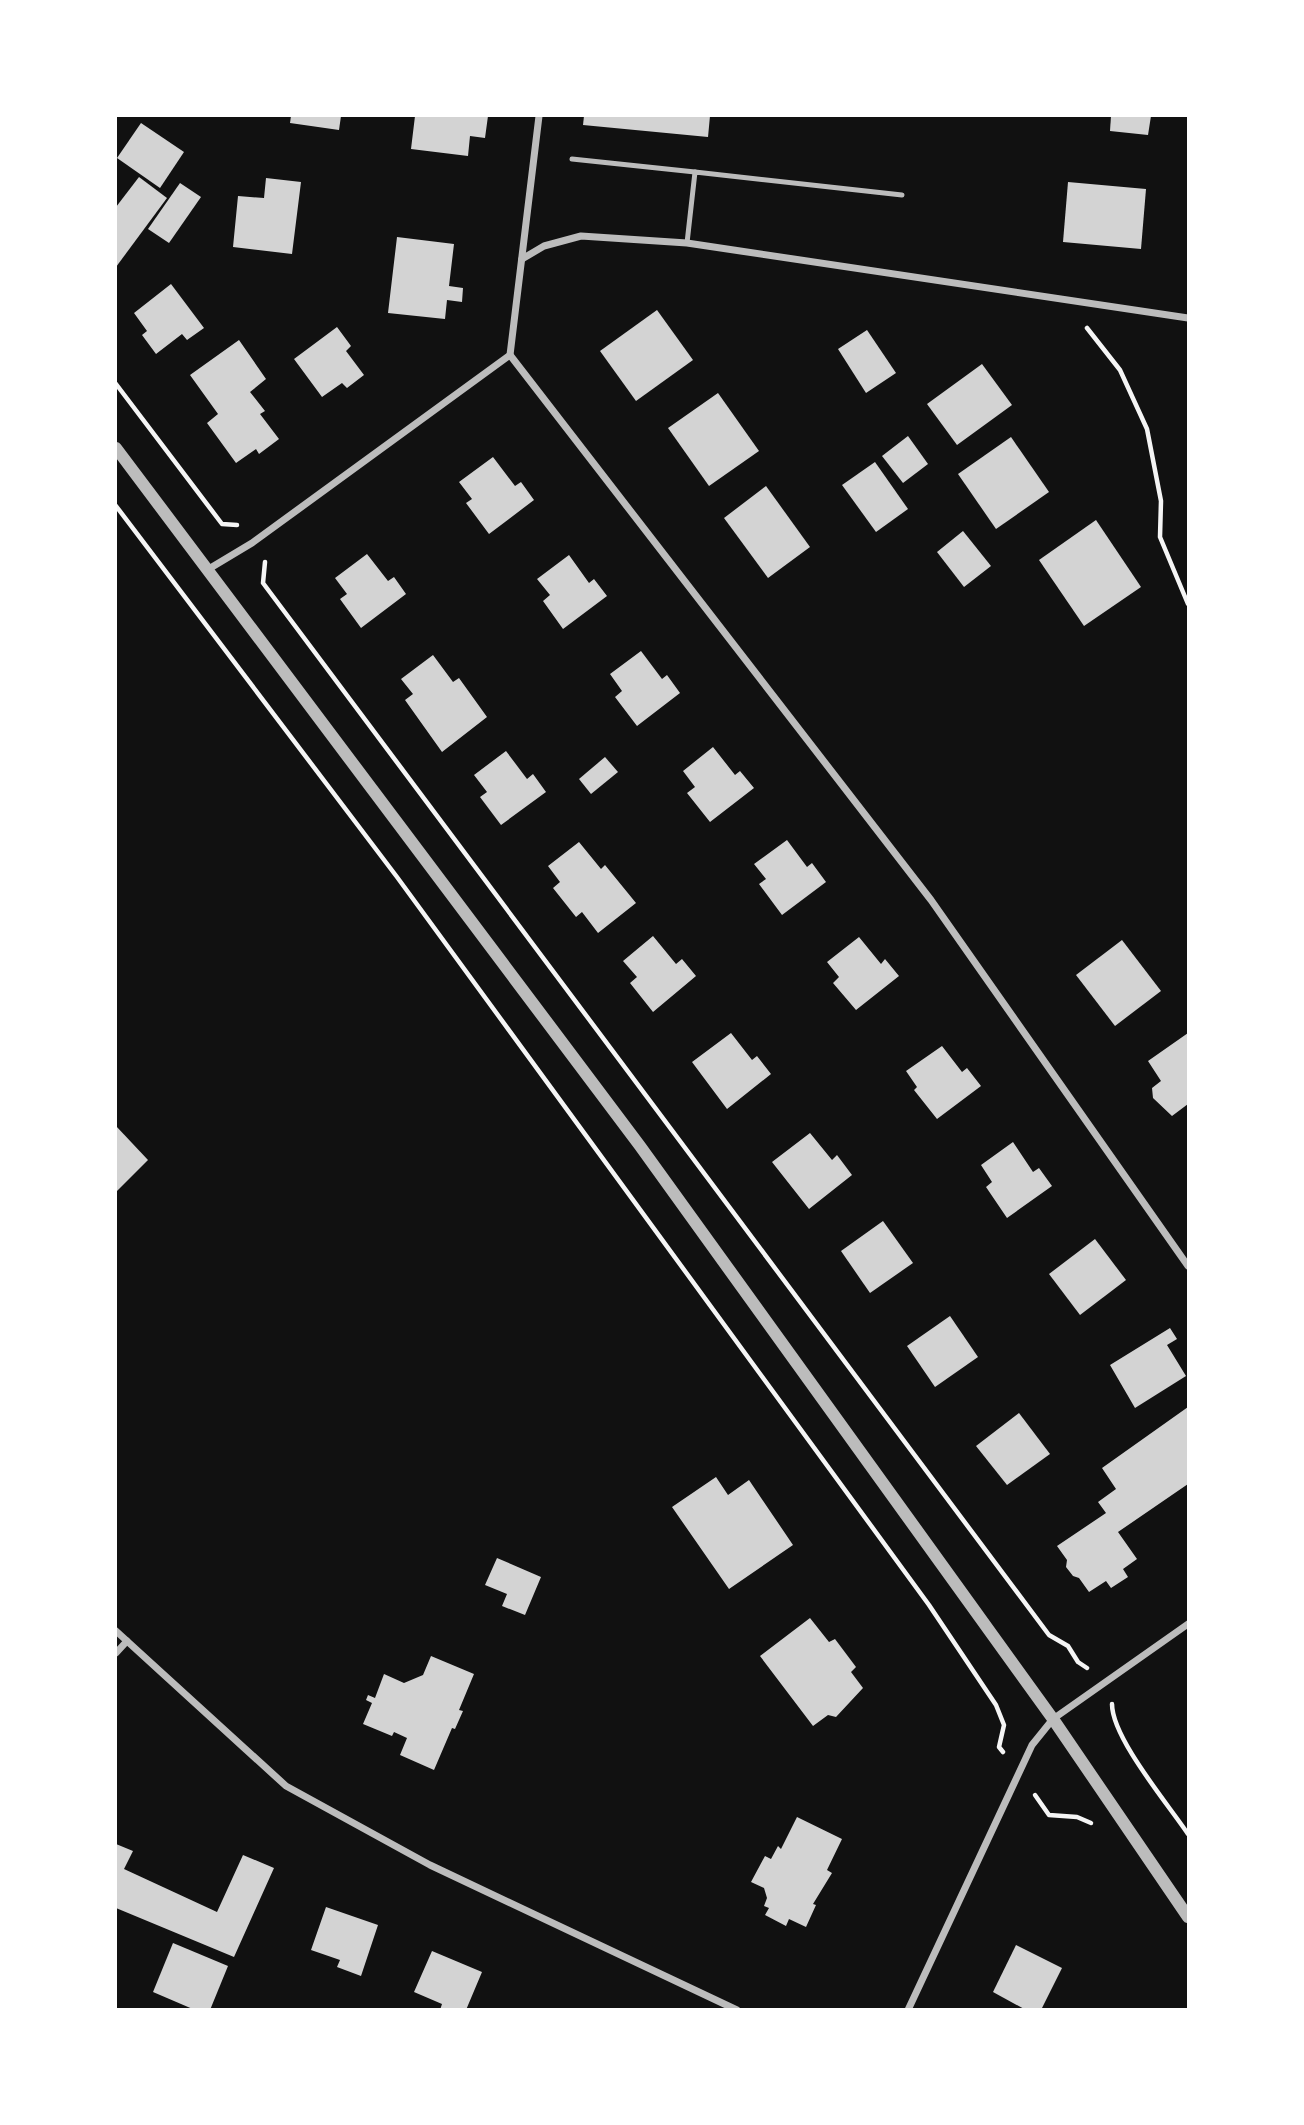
<svg xmlns="http://www.w3.org/2000/svg" width="1304" height="2125" font-family="Lora,serif">
	<style>
		.building { fill: #d3d3d3 }
		.lines { fill: none; stroke-linecap: round; stroke-linejoin: round }
		.path { stroke: #f5f5f5; stroke-width: 4.5 }
		.service { stroke: #bcbcbc; stroke-width: 5 }
		.minor { stroke: #bcbcbc; stroke-width: 7 }
		.tertiary { stroke: #bcbcbc; stroke-width: 12 }
	</style>
	<rect width="100%" height="100%" fill="#111"/>
	<g class="building">
		<polygon points="291,116 341,116 339,130 290,123"/>
		<polygon points="415,116 488,116 485,138 470,136 468,156 411,149"/>
		<polygon points="584,116 710,116 708,137 583,125"/>
		<polygon points="1111,116 1151,116 1148,135 1110,131"/>
		<polygon points="141,123 184,152 160,188 117,158"/>
		<polygon points="139,177 167,198 116,267 116,207"/>
		<polygon points="266,178 301,182 292,254 233,247 238,196 264,198"/>
		<polygon points="1068,182 1146,189 1141,249 1063,242"/>
		<polygon points="180,183 201,197 169,243 148,229"/>
		<polygon points="397,237 454,244 449,286 463,288 462,302 447,300 445,319 388,313"/>
		<polygon points="171,284 204,328 187,340 182,334 156,354 142,335 147,331 134,313"/>
		<polygon points="657,310 693,360 636,401 600,351"/>
		<polygon points="337,327 351,346 346,351 364,375 347,388 342,383 322,397 294,359"/>
		<polygon points="867,330 896,373 866,393 838,349"/>
		<polygon points="239,340 266,379 250,392 265,411 260,414 279,439 259,454 256,449 236,463 207,423 218,414 190,375"/>
		<polygon points="982,364 1012,405 957,445 927,404"/>
		<polygon points="718,393 759,451 709,486 668,428"/>
		<polygon points="908,436 928,464 903,483 882,456"/>
		<polygon points="1011,437 1049,492 996,529 958,474"/>
		<polygon points="493,457 515,486 521,482 534,500 489,534 466,503 472,499 459,482"/>
		<polygon points="875,462 908,509 876,532 842,485"/>
		<polygon points="766,486 810,547 768,578 724,518"/>
		<polygon points="1096,520 1141,587 1084,626 1039,560"/>
		<polygon points="963,531 991,566 964,587 937,552"/>
		<polygon points="367,554 388,581 394,577 406,594 361,628 340,599 347,594 335,578"/>
		<polygon points="569,555 589,583 594,579 607,596 563,629 543,601 550,595 537,579"/>
		<polygon points="641,651 662,679 667,675 680,693 637,726 615,697 622,691 610,674"/>
		<polygon points="433,655 453,682 459,678 487,717 442,752 405,700 413,694 401,679"/>
		<polygon points="713,747 735,775 740,771 754,788 710,822 687,793 695,787 683,771"/>
		<polygon points="506,751 527,779 533,774 546,792 501,825 480,797 487,792 474,775"/>
		<polygon points="605,757 618,772 591,794 579,779"/>
		<polygon points="787,840 807,867 812,863 826,882 782,915 759,884 766,879 754,864"/>
		<polygon points="579,842 601,869 605,865 636,903 598,933 582,912 576,917 553,888 560,882 548,866"/>
		<polygon points="653,936 676,964 682,959 696,976 653,1012 630,983 637,977 623,961"/>
		<polygon points="859,937 881,964 885,959 899,976 856,1010 833,983 839,977 827,962"/>
		<polygon points="1122,940 1161,991 1115,1026 1076,975"/>
		<polygon points="731,1033 752,1060 757,1056 771,1074 727,1109 692,1062"/>
		<polygon points="1188,1033 1188,1104 1172,1116 1153,1098 1152,1088 1161,1081 1148,1061"/>
		<polygon points="942,1046 962,1072 967,1068 981,1086 937,1119 914,1090 917,1087 906,1071"/>
		<polygon points="116,1126 148,1160 116,1192"/>
		<polygon points="810,1133 832,1160 837,1155 852,1175 809,1209 772,1162"/>
		<polygon points="1013,1142 1033,1172 1039,1168 1052,1186 1007,1218 986,1187 992,1182 981,1165"/>
		<polygon points="883,1221 913,1263 870,1293 841,1251"/>
		<polygon points="1095,1239 1126,1280 1080,1315 1049,1274"/>
		<polygon points="950,1316 978,1357 935,1387 907,1346"/>
		<polygon points="1170,1328 1177,1339 1167,1345 1186,1376 1135,1408 1110,1365"/>
		<polygon points="1188,1407 1188,1484 1118,1532 1137,1559 1123,1569 1128,1577 1111,1588 1106,1581 1089,1592 1079,1578 1073,1576 1066,1567 1067,1560 1057,1546 1106,1513 1098,1502 1116,1489 1102,1468"/>
		<polygon points="1019,1413 1050,1454 1007,1485 976,1446"/>
		<polygon points="716,1477 728,1495 749,1480 793,1545 729,1589 672,1507"/>
		<polygon points="497,1558 541,1577 525,1615 502,1606 507,1594 485,1585"/>
		<polygon points="810,1618 829,1642 835,1639 856,1667 851,1672 863,1688 836,1717 828,1715 813,1726 760,1656"/>
		<polygon points="431,1656 474,1674 459,1710 463,1711 455,1729 452,1728 434,1770 400,1755 407,1738 394,1732 392,1736 363,1724 372,1703 366,1700 368,1695 375,1698 384,1674 404,1683 423,1675"/>
		<polygon points="797,1817 842,1839 827,1870 832,1873 813,1904 816,1905 806,1927 789,1919 786,1926 765,1915 769,1908 764,1906 767,1898 764,1888 751,1882 765,1856 771,1859 778,1846 781,1849"/>
		<polygon points="116,1844 133,1851 124,1869 217,1912 243,1855 274,1868 234,1957 116,1908"/>
		<polygon points="326,1907 378,1925 361,1976 337,1967 340,1960 311,1950"/>
		<polygon points="173,1943 228,1966 210,2010 195,2010 153,1992"/>
		<polygon points="1016,1945 1062,1968 1041,2010 1026,2010 993,1992"/>
		<polygon points="432,1951 482,1972 466,2010 440,2010 442,2004 414,1992"/>
	</g>
	<g class="lines">
		<g class="path">
			<polyline points="1087,328 1120,370 1147,429 1161,501 1160,537 1188,604"/>
			<polyline points="116,384 222,524 237,525"/>
			<polyline points="116,506 397,877 929,1605 996,1705 1004,1725 999,1747 1003,1752"/>
			<polyline points="265,562 263,583 1049,1635 1068,1646 1078,1662 1087,1668"/>
			<path d="M1112,1704C1112,1738 1168,1804 1188,1834"/>
			<polyline points="1035,1795 1049,1815 1077,1817 1091,1823"/>
		</g>
		<g class="service">
			<polyline points="572,159 695,172"/>
			<polyline points="687,243 695,172 902,195"/>
		</g>
		<g class="minor">
			<polyline points="522,259 544,246 581,236 687,243 1188,318"/>
			<polyline points="510,355 931,900 1188,1266"/>
			<polyline points="207,570 252,543 510,355 539,116"/>
			<polyline points="116,1631 286,1786 430,1865 737,2010"/>
			<polyline points="116,1653 127,1641"/>
			<polyline points="908,2010 1032,1745 1053,1719 1188,1624"/>
		</g>
		<polyline class="tertiary" points="116,448 640,1146 1053,1719 1188,1917"/>
	</g>
	<rect width="1304" height="2125" fill="none" stroke="#ffffff" stroke-width="234"/>
</svg>
